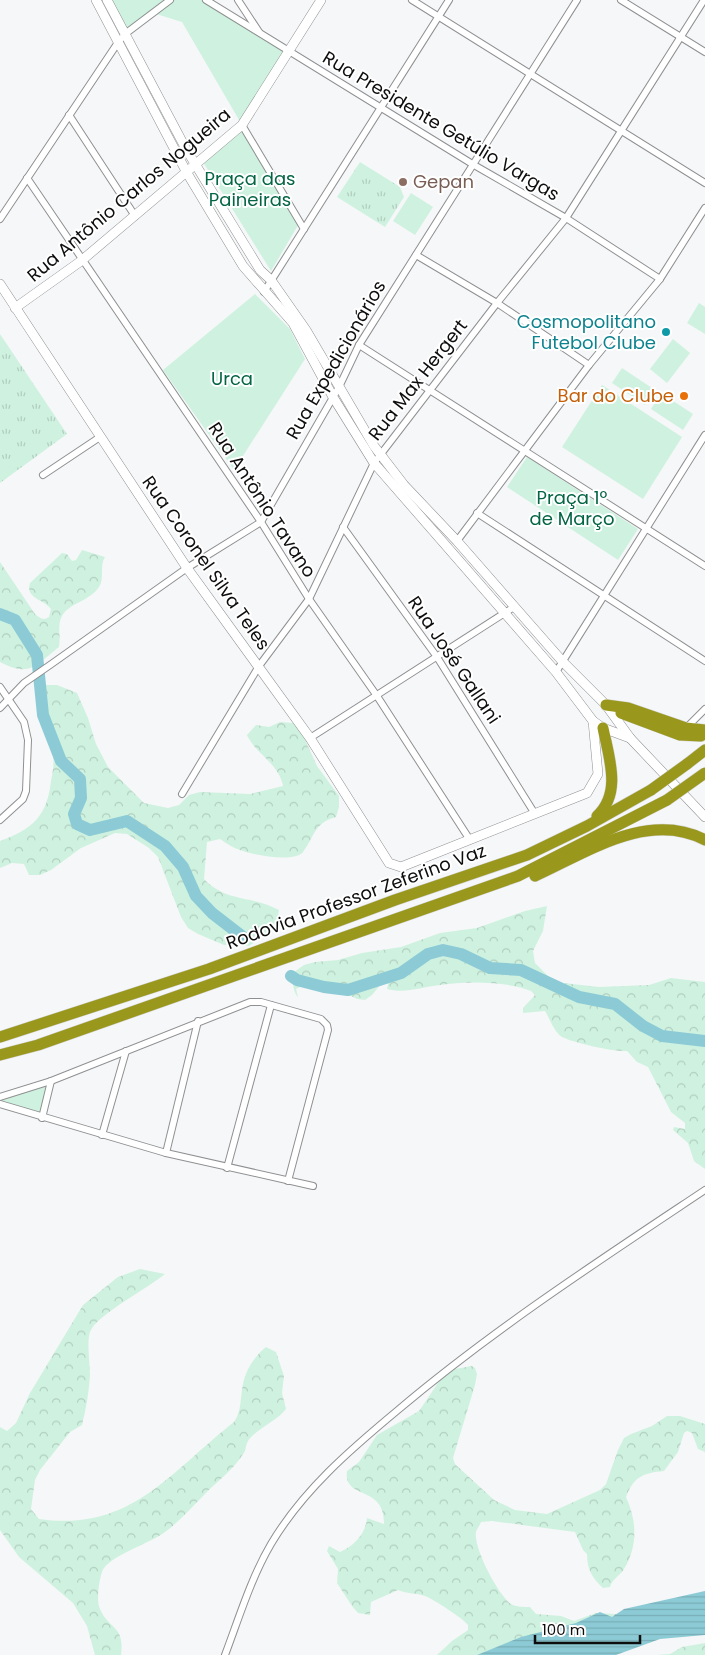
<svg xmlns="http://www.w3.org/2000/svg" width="705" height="1655" font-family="Poppins,sans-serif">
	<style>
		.grass { fill: url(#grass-tufts) }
		.forest { fill: url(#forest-crowns) }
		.green { fill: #cff2e0 }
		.water { fill: url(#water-rules) }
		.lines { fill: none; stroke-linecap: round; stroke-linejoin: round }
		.river { stroke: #8ccbd6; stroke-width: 12 }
		.street-casing { stroke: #8f9092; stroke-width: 8 }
		.secondary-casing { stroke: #8f9092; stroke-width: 10 }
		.highway-casing { stroke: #d3d3d4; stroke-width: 12 }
		.street { stroke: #fff; stroke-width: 6 }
		.secondary { stroke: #fff; stroke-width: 9 }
		.highway { stroke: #9a981c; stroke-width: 11 }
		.highway-bridge-casing { stroke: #d3d3d4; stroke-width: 12; stroke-linecap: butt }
		.highway-bridge { stroke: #9a981c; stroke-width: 11 }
		.education-dot { fill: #8d6e63; stroke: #fff; stroke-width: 2 }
		.culture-dot { fill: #0f9aa8; stroke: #fff; stroke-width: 2 }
		.food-dot { fill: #e8710a; stroke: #fff; stroke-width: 2 }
		.labels { text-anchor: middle; stroke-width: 4; stroke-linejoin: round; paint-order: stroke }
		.street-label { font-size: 18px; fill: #0d0d0e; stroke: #fff }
		.park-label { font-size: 18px; fill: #046545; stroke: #fff }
		.education-label { font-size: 18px; fill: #785e54; stroke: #fff; text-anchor: start }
		.culture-label { font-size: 18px; fill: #0d838f; stroke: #fff; text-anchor: end }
		.food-label { font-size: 18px; fill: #c56008; stroke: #fff; text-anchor: end }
	</style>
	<defs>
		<pattern id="grass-tufts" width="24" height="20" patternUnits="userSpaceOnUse" patternTransform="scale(1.25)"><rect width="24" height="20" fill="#cff2e0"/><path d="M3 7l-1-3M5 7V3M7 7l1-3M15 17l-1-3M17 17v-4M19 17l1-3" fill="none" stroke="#b1cebf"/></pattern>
		<pattern id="forest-crowns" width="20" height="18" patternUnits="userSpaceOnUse" patternTransform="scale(1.25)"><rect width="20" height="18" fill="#cff2e0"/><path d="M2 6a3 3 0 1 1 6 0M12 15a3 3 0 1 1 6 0" fill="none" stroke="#b1cebf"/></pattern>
		<pattern id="water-rules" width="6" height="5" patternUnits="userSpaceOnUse" patternTransform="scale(1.25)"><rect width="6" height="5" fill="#8ccbd6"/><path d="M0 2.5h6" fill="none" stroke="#78adb6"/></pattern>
	</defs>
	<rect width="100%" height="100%" fill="#f6f7f9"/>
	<g class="grass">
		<polygon points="360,162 400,187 404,197 385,227 337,197"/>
		<polygon points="0,334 67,434 0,483"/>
	</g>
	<g class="forest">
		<path d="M82,550L105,557C99,566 105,578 99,587C90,601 69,603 62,616C57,624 61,637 59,647C36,665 30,678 0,662V562L35,614C40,618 43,621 49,617L51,609C44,599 25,599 30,583L62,553L67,554L72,561L76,560Z"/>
		<path d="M46,685H57L77,693L88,718L96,744L108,767L144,803L168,808L179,805L189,795L200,792L250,794L283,786C278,762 256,755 247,735L256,725L269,727L280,722L293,723L302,733L317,766L339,796V807L336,817C314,823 315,836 303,852C295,863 252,855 240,850C233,848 226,843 220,839L207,842L204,879C227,903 252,895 279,910L277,922L270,932L249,946L224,945L198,934L188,928L181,917L158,857L149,848L127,834L115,833L81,848L51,870L40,875H29L24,864L12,863L0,868V841C33,829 47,816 51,781C53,771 55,760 52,750C46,719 27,720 46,685Z"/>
		<path d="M547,906L543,931L533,951L535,963L551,979L563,983L599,987L649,985L671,978L705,982V1169L694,1161L688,1143L673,1130L674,1127L685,1129V1123L671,1112L648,1067L637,1062L627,1051C614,1052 574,1043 562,1037C554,1032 550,1019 545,1011L523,1013V1008L535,995L531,991C507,981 466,981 440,985C421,987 405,994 387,989L389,980L387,977L372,995L365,1000L357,999L339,990L300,987L296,989L298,997C292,991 293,981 294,972L304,965L315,962L338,960L362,953L401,947L440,933L477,928L525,911Z"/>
		<path d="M140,1269L165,1274C148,1288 99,1314 91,1330C86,1338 90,1364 90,1375C89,1392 86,1409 82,1425L70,1432L40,1470L35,1480L31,1509L39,1519C131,1532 169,1473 234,1422C242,1411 240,1397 243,1384C246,1369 255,1356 266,1347L276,1352L284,1376L282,1393L286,1409C276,1422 257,1428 248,1441C246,1444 246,1448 245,1451C234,1470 217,1481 203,1496C191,1508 179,1522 165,1532C150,1544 107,1556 102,1572C99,1581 96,1601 100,1609C109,1630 125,1625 121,1655H95L87,1626L73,1603L19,1557L0,1530V1427L7,1431L16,1423L30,1393L83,1305L118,1277Z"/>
		<path d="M472,1366L475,1368L477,1374L475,1385L453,1458L455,1464L494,1500L515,1510L547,1514L600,1490L606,1484L618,1450L624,1438L631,1434L652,1426L667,1416H680L705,1424V1452L698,1449L692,1433L687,1431L684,1433L678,1452L664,1471C644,1473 634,1476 626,1497C637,1521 638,1546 624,1569C619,1577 612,1579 610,1587L603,1588C592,1578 587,1569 587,1554L583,1550L575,1532L492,1521L481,1522C480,1525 477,1529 476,1532C473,1547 498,1595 511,1604C516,1607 524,1607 530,1607L536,1614L561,1616L574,1621L596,1613L616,1614L625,1617L525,1655H437L452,1641L468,1630V1625C464,1619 433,1599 425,1596C416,1593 407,1594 398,1590L371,1602L370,1615L358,1613L352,1606L337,1583L338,1569L327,1551L329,1546L340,1552C354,1546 366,1533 367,1518L384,1524C385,1484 343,1501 347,1471L359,1462L377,1435L419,1411L444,1374L449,1370Z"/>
		<polygon points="705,1643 705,1655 656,1655 670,1654 682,1647"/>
	</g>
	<g class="green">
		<polygon points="108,0 205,0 289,51 242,125 182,22 153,13 126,34"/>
		<polygon points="242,128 300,222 271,271 203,162"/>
		<polygon points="411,193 433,207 415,235 393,221"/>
		<polygon points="255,294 290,329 305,359 234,470 163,370"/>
		<polygon points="699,303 705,307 705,334 687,323"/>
		<polygon points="673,339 690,353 667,383 650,369"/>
		<polygon points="622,368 655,390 645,405 612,383"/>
		<polygon points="602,385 682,437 643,499 562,447"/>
		<polygon points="661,393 693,414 683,430 651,409"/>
		<polygon points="527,457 638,529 618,560 507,487"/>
		<polygon points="48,1085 40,1114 0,1101"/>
	</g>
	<polygon class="water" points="705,1591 705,1635 660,1639 616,1655 477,1655 521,1637 576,1623 600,1612 612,1617 624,1609"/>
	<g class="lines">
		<g class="river">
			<polyline points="0,614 15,620 37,655 43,715 61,761 80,779 81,798 74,814 77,824 90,830 127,821 165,846 183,867 196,896 212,913 243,937"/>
			<polyline points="291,976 297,980 324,987 348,990 401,973 428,954 443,950 461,954 490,968 521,970 579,997 615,1004 643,1026 662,1036 705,1041"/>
		</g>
		<defs>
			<g id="street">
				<polyline points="206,0 474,165 566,218 660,279"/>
				<polyline points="238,0 259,32"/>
				<polyline points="412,0 705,183"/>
				<polyline points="621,0 705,52"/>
				<polyline points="69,115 135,216"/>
				<polyline points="242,125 304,229"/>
				<polyline points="27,178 261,522 309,599 377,696 470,840"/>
				<polyline points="0,219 117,44 125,34 170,0"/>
				<polyline points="416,255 497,303 589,365"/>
				<polyline points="264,292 449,0"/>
				<polyline points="359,345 705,566"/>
				<polyline points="43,475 100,437"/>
				<polyline points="477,513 705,661"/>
				<polyline points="343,527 437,657 535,814"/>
				<polyline points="457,541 589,365 660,279 705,208"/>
				<polyline points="556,672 705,435"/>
				<polyline points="0,687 24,722 28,740 26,791 23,799 0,820"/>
				<polyline points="0,708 24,683 50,665 187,568 261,522 339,387 359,345 577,0"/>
				<polyline points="687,727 705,709"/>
				<polyline points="310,738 514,607"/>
				<polyline points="182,794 259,666 309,599 374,463 497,303 566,218 704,0"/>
				<polyline points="0,1097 51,1081 250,1002 261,1002 321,1019 327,1025 328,1030 288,1181"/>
				<polyline points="0,1104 166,1153 313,1186"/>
				<polyline points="42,1118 51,1081"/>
				<polyline points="102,1135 126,1051"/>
				<polyline points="166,1153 198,1021"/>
				<polyline points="227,1168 271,1005"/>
				<path d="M225,1655C239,1618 251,1578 271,1544C303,1490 351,1449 398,1410C494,1329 600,1260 705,1190"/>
			</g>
			<g id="secondary">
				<polyline points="96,0 187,173 243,266 293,323 333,397 374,463 556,672 593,721 603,728 630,738"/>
				<polyline points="107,0 186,149 260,270 271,280 306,330 374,446 404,485 457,541 563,662 606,705 630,738 705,817"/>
				<polyline points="0,284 187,568 310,738 389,863 401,867 587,793 598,774 593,721"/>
				<polyline points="15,308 81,261 242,125 321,0"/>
			</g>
			<g id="highway">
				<polyline points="606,705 628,708 686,728 705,730"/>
				<polyline points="621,713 680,735 701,736"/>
				<polyline points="687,764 705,750"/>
				<path d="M597,816C622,793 609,758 603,728"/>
				<path d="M535,876C586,853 648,810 705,840"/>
				<polyline points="0,1037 209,969 395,900 527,855 587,826 651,790"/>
				<polyline points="0,1055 38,1045 518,876 667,800"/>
			</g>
		</defs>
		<use href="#street" class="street-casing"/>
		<use href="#secondary" class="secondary-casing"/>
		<use href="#highway" class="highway-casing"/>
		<use href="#street" class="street"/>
		<use href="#secondary" class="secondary"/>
		<use href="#highway" class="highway"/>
		<defs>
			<g id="highway-bridge">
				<polyline points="651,790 687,764"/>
				<polyline points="667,800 705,773"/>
			</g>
		</defs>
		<use href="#highway-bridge" class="highway-bridge-casing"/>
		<use href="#highway-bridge" class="highway-bridge"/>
	</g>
	<circle class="education-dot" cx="403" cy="182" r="5"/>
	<circle class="culture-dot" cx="666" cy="332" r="5"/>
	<circle class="food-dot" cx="684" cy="396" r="5"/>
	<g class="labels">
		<g class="street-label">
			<text transform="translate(441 126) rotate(31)" y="6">Rua Presidente Getúlio Vargas</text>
			<text transform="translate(129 195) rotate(-40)" y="6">Rua Antônio Carlos Nogueira</text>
			<text transform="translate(336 360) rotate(-60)" y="6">Rua Expedicionários</text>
			<text transform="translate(418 380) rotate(-52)" y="6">Rua Max Hergert</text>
			<text transform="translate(262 500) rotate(57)" y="6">Rua Antônio Tavano</text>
			<text transform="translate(206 563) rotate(55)" y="6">Rua Coronel Silva Teles</text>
			<text transform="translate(454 660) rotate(56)" y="6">Rua José Gallani</text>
			<text transform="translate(356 897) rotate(-20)" y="6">Rodovia Professor Zeferino Vaz</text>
		</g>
		<g class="park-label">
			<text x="250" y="185">Praça das<tspan x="250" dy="21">Paineiras</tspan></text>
			<text x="232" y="385">Urca</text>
			<text x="572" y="504">Praça 1º<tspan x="572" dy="21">de Março</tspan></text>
		</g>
		<g class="education-label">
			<text x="413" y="188">Gepan</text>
		</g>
		<g class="culture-label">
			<text x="656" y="328">Cosmopolitano<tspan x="656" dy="21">Futebol Clube</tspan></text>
		</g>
		<g class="food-label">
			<text x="674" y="402">Bar do Clube</text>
		</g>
	</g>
	<path d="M535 1635v8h105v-8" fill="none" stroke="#0d0d0e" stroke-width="2.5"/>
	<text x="542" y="1635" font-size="15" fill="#0d0d0e" stroke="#ffffff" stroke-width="4" paint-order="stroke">100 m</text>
</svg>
